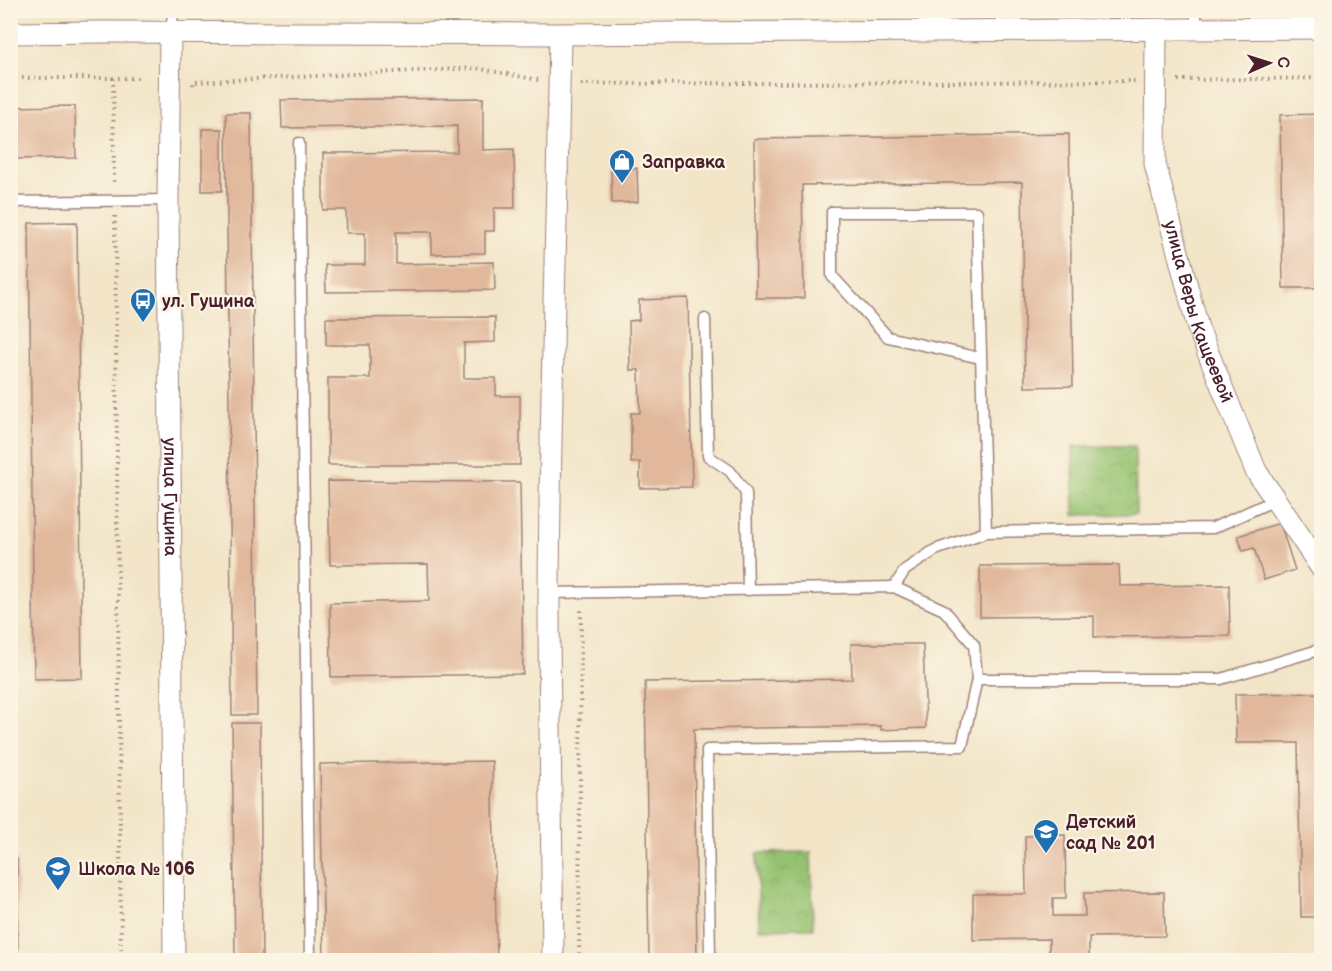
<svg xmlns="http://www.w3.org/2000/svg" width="1332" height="971" font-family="'Balsamiq Sans',sans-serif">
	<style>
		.park { fill: url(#park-crowns); stroke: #70704e; stroke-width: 1.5 }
		.building { fill: #e1b89b }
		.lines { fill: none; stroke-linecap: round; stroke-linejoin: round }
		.lane-casing { stroke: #9e827a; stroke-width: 13 }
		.street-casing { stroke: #9e827a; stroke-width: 23 }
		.path { stroke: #9e827a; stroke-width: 4; stroke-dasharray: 1.5 4.5; stroke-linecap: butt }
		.lane { stroke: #fff; stroke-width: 10 }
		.street { stroke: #fff; stroke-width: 21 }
		.labels { text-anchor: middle; stroke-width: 4.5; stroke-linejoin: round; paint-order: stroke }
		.poi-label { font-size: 18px; font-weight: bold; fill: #4a1f2b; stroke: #fcf5e5; text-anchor: start }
		.street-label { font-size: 18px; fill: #4a1f2b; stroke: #fcf5e5 }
	</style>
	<defs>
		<pattern id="park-crowns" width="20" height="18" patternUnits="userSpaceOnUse" patternTransform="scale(1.5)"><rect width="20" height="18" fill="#95c270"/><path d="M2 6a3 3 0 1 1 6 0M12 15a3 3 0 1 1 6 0" fill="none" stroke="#82a661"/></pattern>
	</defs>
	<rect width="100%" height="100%" fill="#fcf5e5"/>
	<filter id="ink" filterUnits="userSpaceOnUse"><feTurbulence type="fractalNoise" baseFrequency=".0167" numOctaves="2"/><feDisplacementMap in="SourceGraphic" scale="12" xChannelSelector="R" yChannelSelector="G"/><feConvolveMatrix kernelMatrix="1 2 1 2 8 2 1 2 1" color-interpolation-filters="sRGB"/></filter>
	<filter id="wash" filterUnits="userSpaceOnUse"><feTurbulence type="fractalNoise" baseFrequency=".008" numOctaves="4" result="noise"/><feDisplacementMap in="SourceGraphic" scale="24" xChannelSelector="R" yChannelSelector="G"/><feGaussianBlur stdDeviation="1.35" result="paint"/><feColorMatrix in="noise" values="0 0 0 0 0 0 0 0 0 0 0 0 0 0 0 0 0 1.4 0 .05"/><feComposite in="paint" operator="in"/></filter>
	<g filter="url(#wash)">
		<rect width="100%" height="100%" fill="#f2e5c8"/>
		<g class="park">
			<polygon points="1073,446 1135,446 1136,514 1074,515"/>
			<polygon points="811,852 813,928 759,929 757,853"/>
		</g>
		<g id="blocks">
			<g class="building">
				<polygon points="483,98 483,150 514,149 515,208 494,208 494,231 485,231 485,253 432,254 432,232 396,232 396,264 494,262 495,290 326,292 325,265 365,265 365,233 347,233 346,210 323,210 323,153 457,152 457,126 282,128 281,100"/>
				<polygon points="75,106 76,158 10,159 10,107"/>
				<polygon points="226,113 251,113 257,715 232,715"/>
				<polygon points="1322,114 1322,288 1283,288 1280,115"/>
				<rect x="202" y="129" width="20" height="62"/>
				<polygon points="1069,134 1073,386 1025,387 1022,182 802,185 804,298 756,298 754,139"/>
				<polygon points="637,168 638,202 612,203 611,169"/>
				<polygon points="77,222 82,678 34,679 29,223"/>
				<polygon points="688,298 692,487 640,488 640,462 631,463 631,413 640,413 639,370 630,370 629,321 639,320 639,300"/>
				<polygon points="495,317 495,342 464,343 464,378 496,378 496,396 520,396 520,465 328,465 328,378 370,378 370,345 326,345 326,318"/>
				<polygon points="328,481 520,482 523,674 331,677 330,603 429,601 428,564 330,565"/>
				<polygon points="1280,523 1295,570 1264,580 1254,548 1243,551 1238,536"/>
				<polygon points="1119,565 1120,586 1229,585 1230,636 1094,637 1094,616 980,617 980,566"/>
				<polygon points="851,644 923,644 926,728 881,730 881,726 694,729 697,960 649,960 645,682 852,679"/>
				<polygon points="1322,693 1322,917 1301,917 1298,743 1236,743 1235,694"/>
				<polygon points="232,723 260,723 262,960 235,960"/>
				<polygon points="492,761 497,960 324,960 320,764"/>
				<polygon points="1065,835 1066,898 1053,898 1053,916 1085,916 1084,893 1164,892 1165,936 1089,937 1089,960 1049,960 1049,939 973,940 973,894 1026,894 1025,836"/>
				<polygon points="10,859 17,859 18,960 10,960"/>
			</g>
		</g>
	</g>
	<g filter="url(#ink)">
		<use href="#blocks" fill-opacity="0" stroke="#9e827a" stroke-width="1.5"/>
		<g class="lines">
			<defs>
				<g id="lane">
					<polyline points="1196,10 1196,28"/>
					<polyline points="170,33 174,10"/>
					<polyline points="299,143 310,960"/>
					<polyline points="10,202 168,200"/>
					<polyline points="705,319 708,456 730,471 746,493 748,590"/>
					<polyline points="980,358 888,337 832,276 832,212 977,212 986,532 1213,528 1275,500"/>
					<polyline points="894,587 905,570 935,550 986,532"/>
					<polyline points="549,593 894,587 944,610 974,645 977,679"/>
					<polyline points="710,960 707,750 962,746 977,679 1221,679 1322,649"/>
				</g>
				<g id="street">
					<path id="s1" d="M1156,30L1155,164L1198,328L1256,471L1322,569"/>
					<polyline points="10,33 104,32 560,34 1322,28"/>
					<path id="s2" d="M170,33L168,200L174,960"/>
					<path d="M553,960C552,838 549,715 549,593C550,406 557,220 560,34"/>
				</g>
			</defs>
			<use href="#lane" class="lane-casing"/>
			<use href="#street" class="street-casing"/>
			<g class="path">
				<polyline points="10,78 142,78"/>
				<polyline points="113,78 114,185"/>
				<polyline points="1178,80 1322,78"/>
				<polyline points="581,84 1135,81"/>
				<polyline points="193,85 193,82 476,68 538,80"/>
				<polyline points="115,216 121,960"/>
				<polyline points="579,960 581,610"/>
			</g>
			<use href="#lane" class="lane"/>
			<use href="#street" class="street"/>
		</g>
	</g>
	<defs>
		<symbol id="shop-pin" viewBox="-11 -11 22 30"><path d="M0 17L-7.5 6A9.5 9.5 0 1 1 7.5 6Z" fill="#1f6fb2" stroke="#fcf5e5"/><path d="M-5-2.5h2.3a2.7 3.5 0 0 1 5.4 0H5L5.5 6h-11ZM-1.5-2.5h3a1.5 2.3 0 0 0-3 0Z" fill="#fff"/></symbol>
		<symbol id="bus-pin" viewBox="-11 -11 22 30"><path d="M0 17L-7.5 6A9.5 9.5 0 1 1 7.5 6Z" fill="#1f6fb2" stroke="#fcf5e5"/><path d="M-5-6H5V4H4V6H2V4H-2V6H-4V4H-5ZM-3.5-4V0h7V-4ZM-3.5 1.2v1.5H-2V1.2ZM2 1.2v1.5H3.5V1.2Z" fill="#fff"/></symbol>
		<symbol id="school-pin" viewBox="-11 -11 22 30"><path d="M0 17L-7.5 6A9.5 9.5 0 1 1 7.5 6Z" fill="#1f6fb2" stroke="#fcf5e5"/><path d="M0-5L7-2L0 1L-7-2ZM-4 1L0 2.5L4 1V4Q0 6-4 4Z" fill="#fff"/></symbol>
	</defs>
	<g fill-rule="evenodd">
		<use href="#shop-pin" x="607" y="147" width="30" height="40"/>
		<use href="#bus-pin" x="128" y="286" width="30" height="40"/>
		<use href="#school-pin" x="1031" y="817" width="30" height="40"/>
		<use href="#school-pin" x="43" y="854" width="30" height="40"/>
	</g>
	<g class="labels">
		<g class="poi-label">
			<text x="642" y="168">Заправка</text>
			<text x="162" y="307">ул. Гущина</text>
			<text x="1066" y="828">Детский<tspan x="1066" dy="21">сад № 201</tspan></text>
			<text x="78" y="875">Школа № 106</text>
		</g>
		<g class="street-label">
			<text dy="6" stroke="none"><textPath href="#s1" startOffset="288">улица Веры Кащеевой</textPath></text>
			<text dy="6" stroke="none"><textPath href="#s2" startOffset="464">улица Гущина</textPath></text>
		</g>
	</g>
	<rect width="1332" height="971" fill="none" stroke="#fcf5e5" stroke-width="36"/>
	<g transform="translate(1269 63) rotate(87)" stroke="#fcf5e5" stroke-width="4.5" paint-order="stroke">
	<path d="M0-4.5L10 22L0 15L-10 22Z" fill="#4a1f2b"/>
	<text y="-9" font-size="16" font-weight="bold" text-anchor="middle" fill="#4a1f2b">С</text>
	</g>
</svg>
